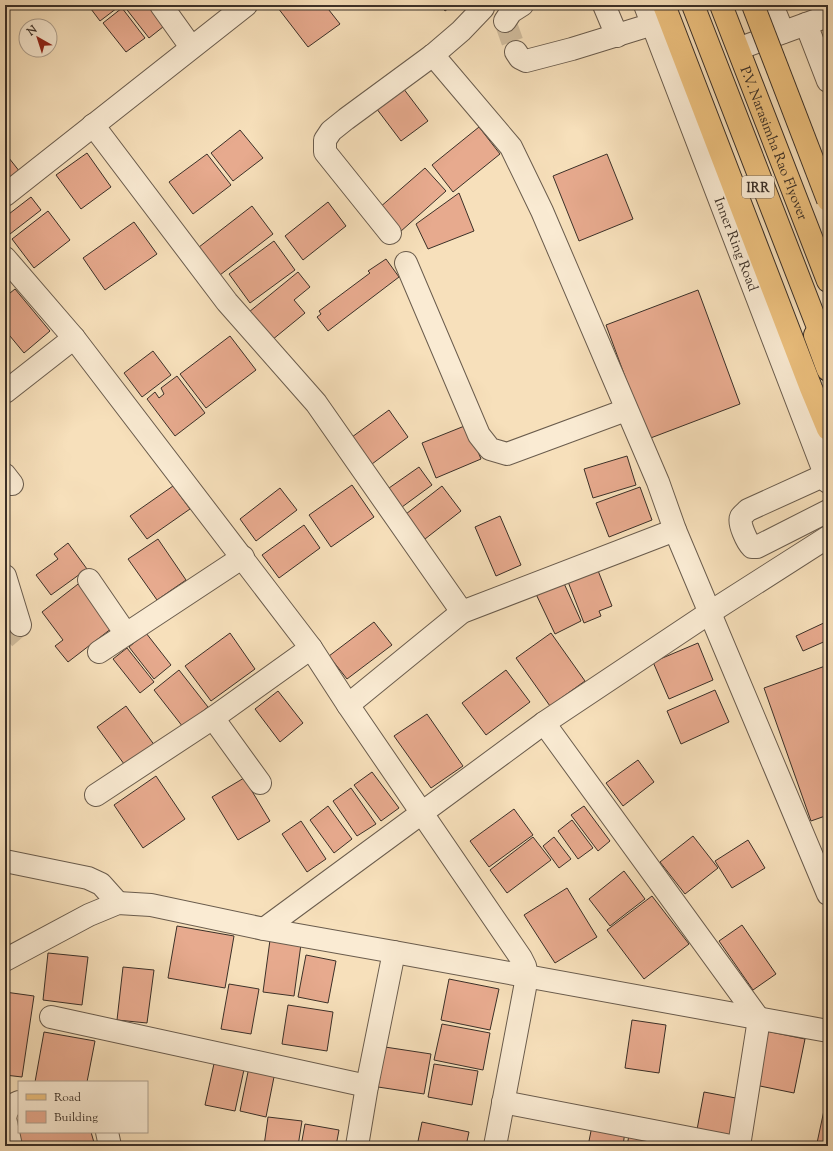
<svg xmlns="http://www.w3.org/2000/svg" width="833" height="1151" font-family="'Sorts Mill Goudy',serif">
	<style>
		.building { fill: #e7aa8e; stroke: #3b3028 }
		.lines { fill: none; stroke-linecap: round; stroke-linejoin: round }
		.minor-tunnel { stroke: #d1bd9e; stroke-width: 22; stroke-dasharray: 22 11; stroke-linecap: butt }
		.minor-casing { stroke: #6a5c4d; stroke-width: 24 }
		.major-casing { stroke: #3b3028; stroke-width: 24 }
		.highway-casing { stroke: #3b3028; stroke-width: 24 }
		.minor { stroke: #faebd3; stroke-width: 22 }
		.major { stroke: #ecc07e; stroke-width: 22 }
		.highway { stroke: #ecc07e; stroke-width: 22 }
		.highway-bridge-casing { stroke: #3b3028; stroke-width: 24; stroke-linecap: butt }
		.highway-bridge { stroke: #ecc07e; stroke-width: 22 }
		.labels { text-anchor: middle; stroke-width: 3; stroke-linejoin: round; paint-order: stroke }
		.shield { fill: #faebd3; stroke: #74685b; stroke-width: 1 }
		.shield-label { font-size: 13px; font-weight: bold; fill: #3b3028 }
		.street-label { font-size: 14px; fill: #3b3028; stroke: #faebd3 }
	</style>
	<rect width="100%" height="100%" fill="#f7e0bb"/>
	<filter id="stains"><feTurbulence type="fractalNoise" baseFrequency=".005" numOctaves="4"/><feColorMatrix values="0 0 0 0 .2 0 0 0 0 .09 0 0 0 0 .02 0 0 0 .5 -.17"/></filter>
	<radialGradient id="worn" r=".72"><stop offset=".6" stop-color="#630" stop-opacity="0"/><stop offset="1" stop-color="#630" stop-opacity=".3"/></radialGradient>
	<g class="building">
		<polygon points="88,5 121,5 100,21"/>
		<polygon points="125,5 153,5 168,23 149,38 124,6"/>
		<polygon points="282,5 325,5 340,24 308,47 278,8"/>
		<polygon points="441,5 453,5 445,11"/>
		<polygon points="122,8 145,38 126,52 103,23"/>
		<polygon points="400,84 428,121 401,141 373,104"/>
		<polygon points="479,127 500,154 453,192 432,165"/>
		<polygon points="240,130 263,158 233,181 211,153"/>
		<polygon points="5,153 20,172 5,184"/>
		<polygon points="87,153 111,187 81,209 56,175"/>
		<polygon points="207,154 231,185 193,214 169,182"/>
		<polygon points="607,154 633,219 579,241 553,176"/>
		<polygon points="425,168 446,191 400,232 379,208"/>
		<polygon points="459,193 474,231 428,249 416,224"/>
		<polygon points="31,197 41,210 10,234 5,228 5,217"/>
		<polygon points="328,202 346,226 303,260 285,236"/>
		<polygon points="252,206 273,234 220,275 199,247"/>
		<polygon points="48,211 70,240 34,268 12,239"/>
		<polygon points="134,222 157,254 105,290 83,258"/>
		<polygon points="274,241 295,270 250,303 229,274"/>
		<polygon points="386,259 399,277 328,331 317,317 321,314 319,311 370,273 368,271"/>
		<polygon points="298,272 310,287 294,300 305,313 272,340 249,312"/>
		<polygon points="15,289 50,331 24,353 5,330 5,297"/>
		<polygon points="698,290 740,404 648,439 606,325"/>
		<polygon points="230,336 256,370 206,408 180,374"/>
		<polygon points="153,351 171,375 142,397 124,373"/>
		<polygon points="177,376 205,413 175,436 147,399 155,392 159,398 164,394 161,388"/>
		<polygon points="389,410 408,437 372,464 352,437"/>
		<polygon points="467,425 481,459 436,478 422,443"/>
		<polygon points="627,456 636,485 593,498 584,469"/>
		<polygon points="419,467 432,485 402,507 389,488"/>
		<polygon points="352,485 374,517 331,547 309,515"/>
		<polygon points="173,486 190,509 147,539 130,516"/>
		<polygon points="442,486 461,511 425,539 406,514"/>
		<polygon points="640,487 652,520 609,537 596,503"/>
		<polygon points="280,488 297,510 256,541 240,519"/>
		<polygon points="500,516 521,565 496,576 475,527"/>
		<polygon points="304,525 320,548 279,578 262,555"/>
		<polygon points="158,539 186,580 157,600 128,559"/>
		<polygon points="68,543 87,569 51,595 36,575 58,559 54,554"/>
		<polygon points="595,563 612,606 599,611 601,616 584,623 565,574"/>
		<polygon points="562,579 581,621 555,634 535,592"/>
		<polygon points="82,581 116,625 68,662 55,646 63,640 42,612"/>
		<polygon points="828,621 828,640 803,651 796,636"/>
		<polygon points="374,622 392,645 347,679 329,656"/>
		<polygon points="146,633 171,665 154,679 129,647"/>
		<polygon points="230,633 255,669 211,701 185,666"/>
		<polygon points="551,633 585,681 550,706 516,658"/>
		<polygon points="698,643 713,680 669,699 653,662"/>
		<polygon points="127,648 154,682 140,693 113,659"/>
		<polygon points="828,665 828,815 811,821 764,688"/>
		<polygon points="179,670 208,707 183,727 154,690"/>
		<polygon points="506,670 530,702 486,735 462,703"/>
		<polygon points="715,690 729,722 681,744 667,711"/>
		<polygon points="278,691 303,723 280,742 255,709"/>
		<polygon points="126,706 155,746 127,768 97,727"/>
		<polygon points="427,714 463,766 431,788 394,736"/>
		<polygon points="638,760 654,782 623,806 606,783"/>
		<polygon points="372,772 399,808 381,821 354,785"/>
		<polygon points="156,776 185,819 143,848 114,805"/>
		<polygon points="244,778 270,821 238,840 212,797"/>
		<polygon points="351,788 376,824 357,836 333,801"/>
		<polygon points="328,806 352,839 334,853 310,820"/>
		<polygon points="584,806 610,841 598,851 571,815"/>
		<polygon points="514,809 533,835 489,867 470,841"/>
		<polygon points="572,820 593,848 578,859 558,831"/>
		<polygon points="301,821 326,859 307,872 282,834"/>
		<polygon points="693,836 718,868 685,894 660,862"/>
		<polygon points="533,837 551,860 507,893 490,870"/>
		<polygon points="554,837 571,859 559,868 543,846"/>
		<polygon points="748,840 765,868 732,888 715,861"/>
		<polygon points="624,871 645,899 610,926 589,899"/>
		<polygon points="567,888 597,937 555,963 524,915"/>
		<polygon points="652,896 689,944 644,979 607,930"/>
		<polygon points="742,925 776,974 753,990 719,941"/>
		<polygon points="177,926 234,936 225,988 168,978"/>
		<polygon points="270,940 301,944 294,996 263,992"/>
		<polygon points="48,953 88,957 82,1005 43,1000"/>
		<polygon points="306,955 336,961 328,1003 298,997"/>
		<polygon points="123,967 154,970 147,1023 117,1020"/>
		<polygon points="449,979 499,989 490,1030 441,1020"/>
		<polygon points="229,984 259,989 251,1034 221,1029"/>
		<polygon points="5,992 34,996 22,1077 5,1075"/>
		<polygon points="288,1005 333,1012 327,1051 282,1044"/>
		<polygon points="632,1020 666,1025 659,1073 625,1068"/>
		<polygon points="442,1024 490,1033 483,1070 434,1060"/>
		<polygon points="766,1031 805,1039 794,1093 755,1085"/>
		<polygon points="44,1032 95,1041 87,1082 35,1082"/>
		<polygon points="385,1047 431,1054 424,1094 378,1087"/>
		<polygon points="215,1059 245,1065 235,1111 205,1105"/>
		<polygon points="434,1064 478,1071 472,1105 428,1097"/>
		<polygon points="249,1067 275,1072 266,1117 240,1111"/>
		<polygon points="704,1092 741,1099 732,1142 696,1135"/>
		<polygon points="826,1101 828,1102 828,1145 817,1143"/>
		<polygon points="19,1117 19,1132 91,1132 95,1146 16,1146 11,1121 17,1122"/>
		<polygon points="268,1117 302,1121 298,1146 264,1146"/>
		<polygon points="422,1122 469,1132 466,1146 417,1146"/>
		<polygon points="305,1124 339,1130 336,1146 301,1146"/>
		<polygon points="592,1126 625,1131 623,1146 588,1146"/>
		<polygon points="629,1135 657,1140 656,1146 627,1146"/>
	</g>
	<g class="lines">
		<g class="minor-tunnel">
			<polyline points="505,21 516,52"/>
			<polyline points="5,638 20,625"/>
		</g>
		<defs>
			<g id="minor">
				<polyline points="161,5 191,47"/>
				<polyline points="604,5 617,36"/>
				<path id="s1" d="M645,5L828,482"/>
				<polyline points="772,5 783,32"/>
				<polyline points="505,21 511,12 522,5"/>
				<polyline points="806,24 828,81"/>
				<polyline points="743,47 828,16"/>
				<polyline points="516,52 520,58 526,61 572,49 653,24"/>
				<polyline points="433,55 511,147 542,211 658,482 675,530 828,894"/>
				<polyline points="93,125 227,302 316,403 462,612"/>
				<polyline points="5,195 246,5"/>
				<polyline points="390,233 325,152 325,140 331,131 346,119 433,55 461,31 483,8 483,5"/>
				<polyline points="5,258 74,338 311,648 348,705 521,958 525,966 527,977 495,1146"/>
				<polyline points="406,263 479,435 490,449 507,454 626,410"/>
				<polyline points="5,392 74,338"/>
				<polyline points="5,475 12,484"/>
				<path d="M825,475L748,510C746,512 742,515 741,517C738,523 747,542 752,547H757L828,511"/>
				<polyline points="5,576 20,625"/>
				<polyline points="89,580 126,634"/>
				<polyline points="99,652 243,557"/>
				<polyline points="348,705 462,612 675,530"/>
				<polyline points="213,718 260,783"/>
				<polyline points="544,723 759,1019 739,1146"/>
				<polyline points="96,795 213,718 311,648"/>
				<polyline points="5,861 88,878 101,884 118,903"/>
				<polyline points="264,929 544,723 709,613 828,537"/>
				<polyline points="5,960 89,915 118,903 151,905 264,929 394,952 828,1031"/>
				<polyline points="51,1017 367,1086"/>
				<polyline points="503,1102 731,1146"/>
				<polyline points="107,1132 110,1146"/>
				<polyline points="11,1146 5,1118 8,1107 19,1102"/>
				<polyline points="357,1146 367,1086 394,952"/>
			</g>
			<polyline id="major" points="815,335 828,370"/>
			<g id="highway">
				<polyline points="664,5 811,388 828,429"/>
				<polyline points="693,5 828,353"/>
				<path id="s2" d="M721,5L828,281"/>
			</g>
		</defs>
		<use href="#minor" class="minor-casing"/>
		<use href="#major" class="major-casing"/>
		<use href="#highway" class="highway-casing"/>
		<use href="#minor" class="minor"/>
		<use href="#major" class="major"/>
		<use href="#highway" class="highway"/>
		<defs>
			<polyline id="highway-bridge" points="753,5 828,200"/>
		</defs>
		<use href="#highway-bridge" class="highway-bridge-casing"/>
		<use href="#highway-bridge" class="highway-bridge"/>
	</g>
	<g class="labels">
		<rect class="shield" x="742" y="176" width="32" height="22" rx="3"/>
		<g class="shield-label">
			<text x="758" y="192">IRR</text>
		</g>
		<g class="street-label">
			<text dy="5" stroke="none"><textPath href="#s2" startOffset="148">P.V. Narasimha Rao Flyover</textPath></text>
			<text dy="5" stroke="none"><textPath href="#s1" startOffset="256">Inner Ring Road</textPath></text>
		</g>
	</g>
	<rect width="833" height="1151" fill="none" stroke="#f7e0bb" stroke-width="20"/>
	<rect x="6" y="6" width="821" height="1139" fill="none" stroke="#3b3028" stroke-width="2"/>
	<rect x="10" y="10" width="813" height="1131" fill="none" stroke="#3b3028"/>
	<rect x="18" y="1081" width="130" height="52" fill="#faebd3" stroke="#aea08f"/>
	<rect x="26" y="1094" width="20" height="6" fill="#ecc07e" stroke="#aea08f"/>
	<text x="54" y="1101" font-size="12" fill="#3b3028">Road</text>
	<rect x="26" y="1111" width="20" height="12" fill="#e7aa8e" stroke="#aea08f"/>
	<text x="54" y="1121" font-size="12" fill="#3b3028">Building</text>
	<g transform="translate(38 38) rotate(321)"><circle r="19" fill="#faebd3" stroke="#aea08f"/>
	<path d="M0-3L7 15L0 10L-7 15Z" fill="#8f2418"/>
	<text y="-6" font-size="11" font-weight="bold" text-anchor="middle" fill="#3b3028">N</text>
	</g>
	<rect width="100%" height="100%" filter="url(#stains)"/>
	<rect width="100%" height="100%" fill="url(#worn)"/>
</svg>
